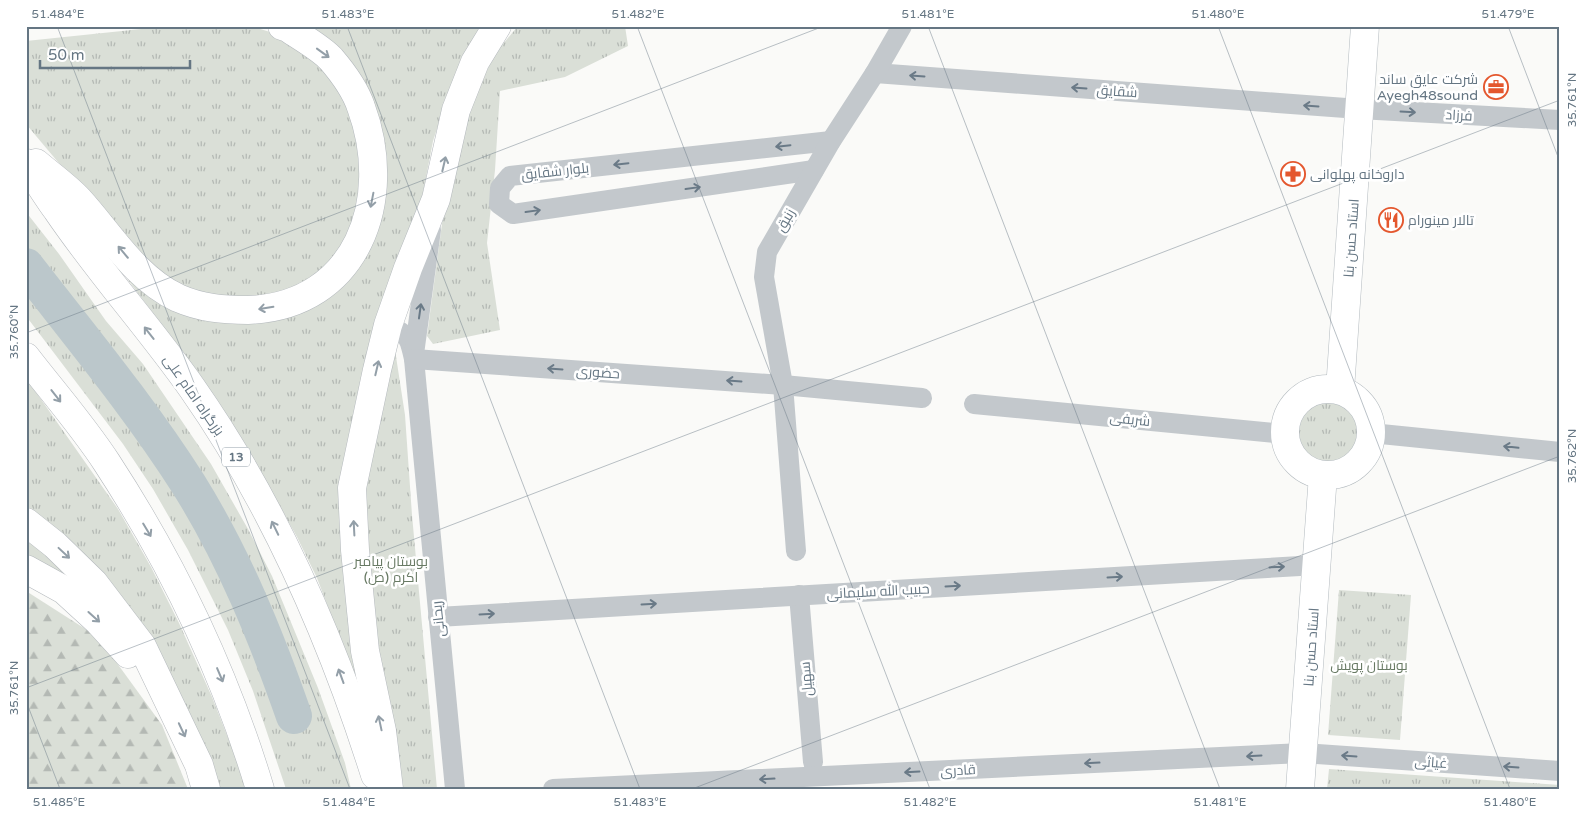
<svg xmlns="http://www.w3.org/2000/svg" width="1586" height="815" font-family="'Varela Round',Cairo,sans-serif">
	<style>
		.grass { fill: url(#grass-tufts) }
		.forest { fill: url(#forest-firs) }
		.garden { fill: #dadfd7 }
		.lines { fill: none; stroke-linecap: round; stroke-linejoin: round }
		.river { stroke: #bbc7cb; stroke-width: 36 }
		.secondary-casing { stroke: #b3babf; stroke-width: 29 }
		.trunk-casing { stroke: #b4b9bd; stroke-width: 29 }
		.minor { stroke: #c3c8cc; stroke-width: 20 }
		.secondary { stroke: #fff; stroke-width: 28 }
		.trunk { stroke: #fff; stroke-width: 28 }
		.oneway { stroke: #939fa8 }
		.oneway2 { stroke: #6a7a87 }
		.ticks { fill: none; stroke: #657683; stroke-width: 1; stroke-opacity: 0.45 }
		.labels { text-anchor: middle; stroke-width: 5; stroke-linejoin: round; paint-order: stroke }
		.shield { fill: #fff; stroke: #939fa8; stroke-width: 1 }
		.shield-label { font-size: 12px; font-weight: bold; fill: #657683 }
		.poi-label { font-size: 14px; fill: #657683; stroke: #fff; text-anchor: start }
		.street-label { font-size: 14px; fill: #657683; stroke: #fff }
		.park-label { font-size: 14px; fill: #687a64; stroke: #fff }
		.neatline { fill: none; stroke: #657683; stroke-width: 2 }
		.ticks-label { font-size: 12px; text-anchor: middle; fill: #657683 }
	</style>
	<defs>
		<pattern id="grass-tufts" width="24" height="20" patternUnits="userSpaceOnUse" patternTransform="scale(1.25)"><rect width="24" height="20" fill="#dadfd7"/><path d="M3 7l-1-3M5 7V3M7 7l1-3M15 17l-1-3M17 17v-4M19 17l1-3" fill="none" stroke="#b4b9b4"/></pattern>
		<pattern id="forest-firs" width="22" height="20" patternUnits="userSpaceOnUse" patternTransform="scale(1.25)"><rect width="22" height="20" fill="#dadfd7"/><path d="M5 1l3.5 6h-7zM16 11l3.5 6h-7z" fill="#b4b9b4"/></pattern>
	</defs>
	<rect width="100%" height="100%" fill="#fafaf8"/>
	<g class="grass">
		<polygon points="170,26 243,26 257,28 283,36 309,53 342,87 363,158 352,237 307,287 244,303 187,290 157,274 89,199 26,124 26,41"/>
		<polygon points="302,26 482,26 450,89 433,141 422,198 355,413 376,733 317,578 297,537 260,471 204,381 68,200 164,299 324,300 380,165"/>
		<polygon points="518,26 625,26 628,46 565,77 500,91 495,170 487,243 500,330 433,344 427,336 444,209 469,104 497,51"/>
		<polygon points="26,212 59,254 106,321 143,364 211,464 248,529 272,576 318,688 345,763 351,789 286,789 253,691 228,630 188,550 153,489 123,444 26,316"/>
		<polygon points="393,337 405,415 412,515 437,789 403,789 368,611 360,526 372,439"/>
		<polygon points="26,378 118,509 151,567 179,623 212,697 248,789 215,789 197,737 177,687 144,632 26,512"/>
		<circle cx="1328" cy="432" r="33"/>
		<polygon points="1339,590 1411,595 1400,740 1328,735"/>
		<polygon points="1329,769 1560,785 1560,789 1327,789"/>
	</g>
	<polygon class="forest" points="26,591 98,637 162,725 188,789 26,789"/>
	<polygon class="garden" points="26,532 88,589 26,560"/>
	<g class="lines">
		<path class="river" d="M26,266C82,338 140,408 189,485C234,557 266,636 294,716"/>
		<defs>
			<g id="secondary">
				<circle cx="1328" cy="432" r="43"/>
				<polyline points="1340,390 1365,26"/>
				<polyline points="1300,789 1323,475"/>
			</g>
			<g id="trunk">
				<path d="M26,163C36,179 46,195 57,210C99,272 149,327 192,388C274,505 332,639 375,775"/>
				<path d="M36,163C50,175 67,187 79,200C110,234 135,278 178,298C201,308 223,310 248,310C358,306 395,199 361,107C355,89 343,73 331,59C321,48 301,37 288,28L282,26"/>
				<path d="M26,357C53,392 83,426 107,463C173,564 225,673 260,789"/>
				<polyline points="26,522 55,545 94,583 142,646 199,765 206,789"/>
				<polyline points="26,569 64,590 99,622 128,654"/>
				<polyline points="389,789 382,731 365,651 355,550 352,488 377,370 388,325 408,268 436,199 456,110 475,62 497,26"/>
			</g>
		</defs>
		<use href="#secondary" class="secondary-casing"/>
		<use href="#trunk" class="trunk-casing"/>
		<g class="minor">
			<polyline points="875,73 1359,109 1560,120"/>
			<polyline points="814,170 513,214 499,204 500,188 510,176 831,141"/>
			<path d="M388,325C409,336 409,336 414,359L455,789"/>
			<polyline points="414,354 431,230"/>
			<polyline points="414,359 783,385 922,398"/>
			<polyline points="974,404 1285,434"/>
			<polyline points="1371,433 1560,452"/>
			<polyline points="796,551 783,385 764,277 767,252 831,141 875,73 902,26"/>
			<polyline points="799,595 813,762"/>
			<polyline points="438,617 1317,565"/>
			<polyline points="553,789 1303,753 1560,771"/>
		</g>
		<use href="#secondary" class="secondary"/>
		<use href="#trunk" class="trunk"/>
	</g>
	<defs><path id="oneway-shaft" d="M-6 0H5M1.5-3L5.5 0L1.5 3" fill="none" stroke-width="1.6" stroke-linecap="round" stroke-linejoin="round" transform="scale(1.25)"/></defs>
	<g class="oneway">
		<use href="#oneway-shaft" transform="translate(323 53) rotate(36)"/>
		<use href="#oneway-shaft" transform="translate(444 164) rotate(-77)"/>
		<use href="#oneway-shaft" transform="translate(372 200) rotate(101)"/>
		<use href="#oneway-shaft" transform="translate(123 252) rotate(-130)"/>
		<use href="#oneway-shaft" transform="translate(266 308) rotate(171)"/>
		<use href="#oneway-shaft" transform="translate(149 333) rotate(-128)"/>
		<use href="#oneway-shaft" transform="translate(377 368) rotate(-77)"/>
		<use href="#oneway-shaft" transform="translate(56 396) rotate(52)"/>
		<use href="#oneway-shaft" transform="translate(275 528) rotate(-116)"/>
		<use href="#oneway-shaft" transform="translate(354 528) rotate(-93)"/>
		<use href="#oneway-shaft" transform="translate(147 530) rotate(59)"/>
		<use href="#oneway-shaft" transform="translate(64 553) rotate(43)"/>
		<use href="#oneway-shaft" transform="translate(94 617) rotate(42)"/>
		<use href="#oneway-shaft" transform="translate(220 675) rotate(67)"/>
		<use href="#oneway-shaft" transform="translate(341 676) rotate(-110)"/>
		<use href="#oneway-shaft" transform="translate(380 723) rotate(-102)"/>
		<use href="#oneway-shaft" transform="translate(182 730) rotate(65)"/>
	</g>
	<g class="oneway2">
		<use href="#oneway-shaft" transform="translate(917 76) rotate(-176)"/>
		<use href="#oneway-shaft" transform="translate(1079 88) rotate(-176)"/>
		<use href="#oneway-shaft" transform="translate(1311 106) rotate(-176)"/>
		<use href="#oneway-shaft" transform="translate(1408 112) rotate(3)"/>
		<use href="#oneway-shaft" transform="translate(783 146) rotate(174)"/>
		<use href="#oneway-shaft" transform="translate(621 164) rotate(174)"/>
		<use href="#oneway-shaft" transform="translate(693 188) rotate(-8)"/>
		<use href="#oneway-shaft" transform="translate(533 211) rotate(-8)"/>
		<use href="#oneway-shaft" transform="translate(420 311) rotate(-82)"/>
		<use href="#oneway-shaft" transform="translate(555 369) rotate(-176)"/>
		<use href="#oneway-shaft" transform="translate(734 381) rotate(-176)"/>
		<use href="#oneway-shaft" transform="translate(1511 447) rotate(-174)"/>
		<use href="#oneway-shaft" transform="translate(1277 567) rotate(-3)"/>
		<use href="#oneway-shaft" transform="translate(1115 577) rotate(-3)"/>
		<use href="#oneway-shaft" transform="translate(953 586) rotate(-3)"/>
		<use href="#oneway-shaft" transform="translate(649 604) rotate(-3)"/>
		<use href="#oneway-shaft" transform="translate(487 614) rotate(-3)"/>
		<use href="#oneway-shaft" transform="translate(1254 756) rotate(177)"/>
		<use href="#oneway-shaft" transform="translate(1349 756) rotate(-176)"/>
		<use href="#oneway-shaft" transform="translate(1092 763) rotate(177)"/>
		<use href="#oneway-shaft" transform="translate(1511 767) rotate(-176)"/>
		<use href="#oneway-shaft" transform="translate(912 772) rotate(177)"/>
		<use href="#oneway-shaft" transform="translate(767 779) rotate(177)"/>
	</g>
	<path class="ticks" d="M57,26L350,789M347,26L640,789M637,26L930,789M928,26L1220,789M1218,26L1510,789M1508,26L1560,162M26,333L824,26M26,688L1560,100M26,701L60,789M692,789L1560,456"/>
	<defs>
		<symbol id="office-ring" viewBox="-11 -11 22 22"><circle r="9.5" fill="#fff" stroke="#e4572e" stroke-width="1.5"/><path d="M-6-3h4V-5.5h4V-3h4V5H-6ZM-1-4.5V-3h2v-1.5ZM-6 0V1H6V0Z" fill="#e4572e"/></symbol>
		<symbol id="pharmacy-ring" viewBox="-11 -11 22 22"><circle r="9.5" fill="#fff" stroke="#e4572e" stroke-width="1.5"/><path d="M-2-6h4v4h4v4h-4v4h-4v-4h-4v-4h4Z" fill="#e4572e"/></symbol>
		<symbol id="restaurant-ring" viewBox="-11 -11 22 22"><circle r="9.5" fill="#fff" stroke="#e4572e" stroke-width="1.5"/><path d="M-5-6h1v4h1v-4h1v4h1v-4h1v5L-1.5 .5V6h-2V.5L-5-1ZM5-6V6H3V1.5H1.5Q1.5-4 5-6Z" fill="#e4572e"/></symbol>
	</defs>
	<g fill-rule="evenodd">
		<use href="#office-ring" x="1482" y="73" width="28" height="28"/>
		<use href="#pharmacy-ring" x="1279" y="160" width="28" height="28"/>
		<use href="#restaurant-ring" x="1377" y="206" width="28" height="28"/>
	</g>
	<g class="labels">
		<rect class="shield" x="222" y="447.5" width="28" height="19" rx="4"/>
		<g class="shield-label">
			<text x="236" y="461">13</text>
		</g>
		<g class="poi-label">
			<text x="1478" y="84" text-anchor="end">شرکت عایق ساند<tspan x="1478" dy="16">Ayegh48sound</tspan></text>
			<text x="1310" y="179">داروخانه پهلوانی</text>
			<text x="1408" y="225">تالار مینورام</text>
		</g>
		<g class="street-label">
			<text transform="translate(1117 91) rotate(4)" y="5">شقایق</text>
			<text transform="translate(1459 115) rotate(3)" y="5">فرزاد</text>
			<text transform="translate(555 171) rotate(-6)" y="5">بلوار شقایق</text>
			<text transform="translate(785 220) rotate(-60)" y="5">زنبق</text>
			<text transform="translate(1351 238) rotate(-86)" y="5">استاد حسن بنا</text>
			<text transform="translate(598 372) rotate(4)" y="5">حضوری</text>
			<text transform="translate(194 395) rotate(55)" y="5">بزرگراه امام علی</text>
			<text transform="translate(1130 419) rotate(6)" y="5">شریفی</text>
			<text transform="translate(878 591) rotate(-3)" y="5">حبیب الله سلیمانی</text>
			<text transform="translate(438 619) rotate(-96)" y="5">ریحانی</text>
			<text transform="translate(1311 647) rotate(-86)" y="5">استاد حسن بنا</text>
			<text transform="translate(806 679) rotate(-95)" y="5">سهیل</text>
			<text transform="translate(1431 762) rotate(4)" y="5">غیاثی</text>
			<text transform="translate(958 770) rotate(-3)" y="5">قادری</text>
		</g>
		<g class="park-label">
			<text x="391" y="566">بوستان پیامبر<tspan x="391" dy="16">اکرم (ص)</tspan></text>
			<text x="1369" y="670">بوستان پویش</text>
		</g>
	</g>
	<rect width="1586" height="815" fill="none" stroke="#ffffff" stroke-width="55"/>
	<path d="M40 60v8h150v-8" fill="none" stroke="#657683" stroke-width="2.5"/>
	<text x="48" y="60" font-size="15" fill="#657683" stroke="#ffffff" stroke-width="4" paint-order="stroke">50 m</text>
	<rect x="28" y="28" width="1530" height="760" class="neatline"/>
	<g class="ticks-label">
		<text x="58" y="18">51.484°E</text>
		<text x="348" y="18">51.483°E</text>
		<text x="638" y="18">51.482°E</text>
		<text x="928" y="18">51.481°E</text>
		<text x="1218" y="18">51.480°E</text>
		<text x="1508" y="18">51.479°E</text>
		<text transform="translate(1572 100) rotate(-90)" y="4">35.761°N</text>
		<text transform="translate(14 332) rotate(-90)" y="4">35.760°N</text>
		<text transform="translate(1572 456) rotate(-90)" y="4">35.762°N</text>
		<text transform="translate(14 688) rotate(-90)" y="4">35.761°N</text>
		<text x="59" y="806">51.485°E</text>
		<text x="349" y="806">51.484°E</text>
		<text x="640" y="806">51.483°E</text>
		<text x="930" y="806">51.482°E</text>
		<text x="1220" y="806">51.481°E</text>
		<text x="1510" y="806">51.480°E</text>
	</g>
</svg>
